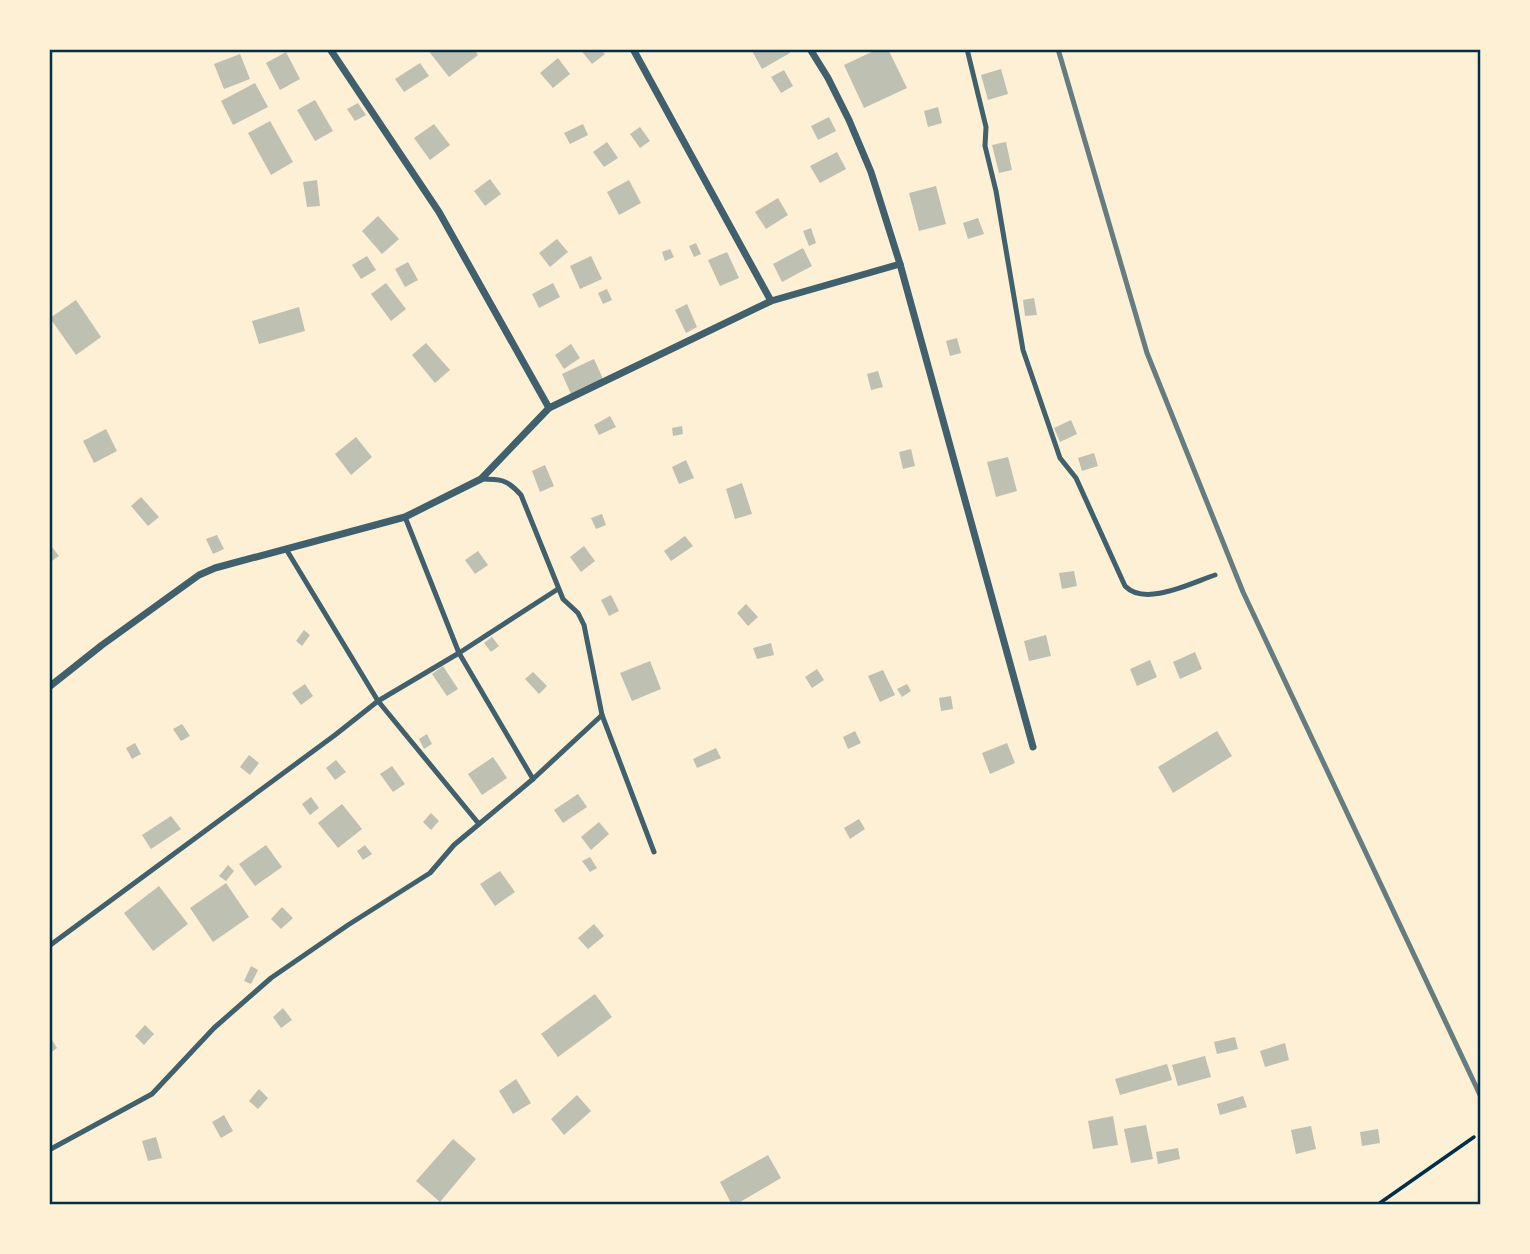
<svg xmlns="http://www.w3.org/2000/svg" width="1530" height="1254" font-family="'Titillium Web',sans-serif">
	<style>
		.building { fill: #bec0b2 }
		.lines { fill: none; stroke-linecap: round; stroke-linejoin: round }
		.path { stroke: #003049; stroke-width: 3.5 }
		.service { stroke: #3f606c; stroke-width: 5 }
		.minor { stroke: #3f606c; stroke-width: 7 }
		.rail { stroke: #657d81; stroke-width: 5 }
		.neatline { fill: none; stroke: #003049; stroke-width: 2.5 }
	</style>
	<rect width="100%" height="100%" fill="#fdf0d5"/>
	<g class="building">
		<polygon points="427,49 474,49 478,55 449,77"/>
		<polygon points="580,49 600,49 605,54 592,64"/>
		<polygon points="751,49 788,49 790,53 762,69"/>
		<polygon points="878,49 888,49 907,88 864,108 844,65"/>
		<polygon points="286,52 300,79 280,90 266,63"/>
		<polygon points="240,54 250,79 224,89 214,64"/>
		<polygon points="558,58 570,74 553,88 540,73"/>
		<polygon points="420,63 429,76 404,92 395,79"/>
		<polygon points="1001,69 1008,94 988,100 981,75"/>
		<polygon points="784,70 793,86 781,93 771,77"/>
		<polygon points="255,83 268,107 233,125 221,101"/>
		<polygon points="315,100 333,131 315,141 297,110"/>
		<polygon points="358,103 366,115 355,121 347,109"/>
		<polygon points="938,107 942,123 928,127 924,111"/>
		<polygon points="829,117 836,131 818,140 811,126"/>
		<polygon points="270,121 293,162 271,175 248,133"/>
		<polygon points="434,124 450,145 430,160 414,138"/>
		<polygon points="583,124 588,135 570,144 564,133"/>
		<polygon points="640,127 650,141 640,148 630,134"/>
		<polygon points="607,142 618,158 604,167 593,152"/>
		<polygon points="1006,142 1012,170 999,173 992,145"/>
		<polygon points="837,152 846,169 820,183 810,166"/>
		<polygon points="490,179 501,194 485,206 474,191"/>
		<polygon points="317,180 320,206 307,207 303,182"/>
		<polygon points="629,180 641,203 619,215 607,192"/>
		<polygon points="936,186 946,224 919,231 909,193"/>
		<polygon points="778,198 788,215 766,229 755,212"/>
		<polygon points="378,216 399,239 382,254 362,231"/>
		<polygon points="978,218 984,234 968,239 963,223"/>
		<polygon points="811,228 816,243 809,246 803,231"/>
		<polygon points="557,239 568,252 550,267 539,253"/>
		<polygon points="696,243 701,254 694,257 689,246"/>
		<polygon points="803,248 812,266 782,282 773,264"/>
		<polygon points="670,249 674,257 665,261 662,252"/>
		<polygon points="727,252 739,278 720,286 708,260"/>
		<polygon points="367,256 376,270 361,279 352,265"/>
		<polygon points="591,256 602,279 580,289 570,266"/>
		<polygon points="408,262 418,280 405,287 395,269"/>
		<polygon points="386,283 406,309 391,321 371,294"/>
		<polygon points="553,283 560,297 539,308 532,294"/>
		<polygon points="607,289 612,300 603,304 598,293"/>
		<polygon points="1034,298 1037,315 1025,316 1023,300"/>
		<polygon points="76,300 101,337 76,355 50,318"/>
		<polygon points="687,304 697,327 686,333 675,310"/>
		<polygon points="299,307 305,331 259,344 252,321"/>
		<polygon points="957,338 961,353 950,356 946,341"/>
		<polygon points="426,343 450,370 435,383 412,355"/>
		<polygon points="571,344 580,358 564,369 555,355"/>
		<polygon points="594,359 603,379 571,394 562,374"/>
		<polygon points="878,371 883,387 871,390 867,374"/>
		<polygon points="610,416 616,427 599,435 594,425"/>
		<polygon points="1071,420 1077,434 1060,442 1054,428"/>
		<polygon points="682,426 683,434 673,436 672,428"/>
		<polygon points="106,429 117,451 94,463 83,441"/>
		<polygon points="356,437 372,457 351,475 335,454"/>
		<polygon points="911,449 915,466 903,469 899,452"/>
		<polygon points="1094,453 1098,466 1082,471 1078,458"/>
		<polygon points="1008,457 1017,491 996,497 987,462"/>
		<polygon points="686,460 694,478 679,484 672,467"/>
		<polygon points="545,465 554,486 540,492 532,471"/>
		<polygon points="742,483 752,514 735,519 726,489"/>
		<polygon points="141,497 159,517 148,526 131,506"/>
		<polygon points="602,514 606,525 596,529 591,518"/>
		<polygon points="217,535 224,549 213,554 206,539"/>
		<polygon points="685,536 693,546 671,561 664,551"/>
		<polygon points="49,543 59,556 49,563"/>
		<polygon points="584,546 595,561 581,572 570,557"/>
		<polygon points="478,551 488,565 475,574 465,560"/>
		<polygon points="1074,571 1077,586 1062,589 1059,573"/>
		<polygon points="611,595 619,611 609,616 601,600"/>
		<polygon points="746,604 758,617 748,626 737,613"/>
		<polygon points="304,630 310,635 302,646 296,641"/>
		<polygon points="1046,635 1051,656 1029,661 1024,641"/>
		<polygon points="492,637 499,646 491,652 484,643"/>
		<polygon points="771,643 774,655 757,659 753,648"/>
		<polygon points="1195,652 1202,669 1180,679 1173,662"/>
		<polygon points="1150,660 1157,677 1137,686 1130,669"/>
		<polygon points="650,661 661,689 632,701 620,673"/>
		<polygon points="443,666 458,689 447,696 432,674"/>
		<polygon points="817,669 824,680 812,688 805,677"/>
		<polygon points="883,670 895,695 880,702 868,676"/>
		<polygon points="533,672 547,686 539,694 525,679"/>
		<polygon points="305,684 313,696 301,705 292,693"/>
		<polygon points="907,684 911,691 902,697 897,689"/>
		<polygon points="951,696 953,709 941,711 939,698"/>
		<polygon points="182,724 190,736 181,741 173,729"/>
		<polygon points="855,731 861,743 848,749 843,737"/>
		<polygon points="1217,731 1232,756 1173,793 1158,767"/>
		<polygon points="427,734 432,744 424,749 419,739"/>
		<polygon points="135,743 141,754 132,759 126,748"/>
		<polygon points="1007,743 1015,763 990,774 982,753"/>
		<polygon points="716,748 721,758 697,768 693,759"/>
		<polygon points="249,755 259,763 250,775 240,767"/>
		<polygon points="493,757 507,778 482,795 468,774"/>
		<polygon points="336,760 346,772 335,780 326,768"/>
		<polygon points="392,766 405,784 393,792 380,774"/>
		<polygon points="578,794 587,807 563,823 554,810"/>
		<polygon points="311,797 319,808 310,815 302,804"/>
		<polygon points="342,804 362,829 338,848 318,823"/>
		<polygon points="431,813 439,821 431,830 423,822"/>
		<polygon points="171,816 181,829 151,849 142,835"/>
		<polygon points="859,819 865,829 850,839 844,828"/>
		<polygon points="599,822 609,834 591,850 581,837"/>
		<polygon points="266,845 282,867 255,886 239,864"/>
		<polygon points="365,845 372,854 363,860 357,851"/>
		<polygon points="590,857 597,868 590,872 582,861"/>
		<polygon points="228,865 234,871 226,881 219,876"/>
		<polygon points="500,871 515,892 495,906 480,884"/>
		<polygon points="226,883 249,917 213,942 190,908"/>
		<polygon points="159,886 188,924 153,951 124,913"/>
		<polygon points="282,907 293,918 281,929 271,919"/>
		<polygon points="594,924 604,936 588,949 578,938"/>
		<polygon points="251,966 258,970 251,984 244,981"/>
		<polygon points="595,994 612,1017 558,1057 541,1034"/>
		<polygon points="283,1008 292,1020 281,1028 273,1017"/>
		<polygon points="145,1025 154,1034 144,1045 135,1036"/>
		<polygon points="49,1035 57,1048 49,1054"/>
		<polygon points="1235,1037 1238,1049 1217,1054 1214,1042"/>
		<polygon points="1285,1043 1289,1060 1265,1067 1260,1051"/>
		<polygon points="1205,1056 1211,1077 1178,1086 1172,1065"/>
		<polygon points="1167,1064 1172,1080 1120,1095 1115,1079"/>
		<polygon points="516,1079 531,1103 513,1114 499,1091"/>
		<polygon points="259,1089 268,1098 258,1109 249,1101"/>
		<polygon points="577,1095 591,1111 564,1135 551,1119"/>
		<polygon points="1243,1096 1247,1107 1220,1115 1217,1104"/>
		<polygon points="224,1115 233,1131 221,1138 212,1122"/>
		<polygon points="1113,1116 1118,1145 1093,1149 1088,1121"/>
		<polygon points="1146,1125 1153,1159 1131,1163 1124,1129"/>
		<polygon points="1311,1126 1316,1149 1296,1154 1291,1130"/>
		<polygon points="1378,1129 1380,1143 1362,1146 1360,1132"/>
		<polygon points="156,1137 162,1158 148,1161 142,1141"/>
		<polygon points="453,1139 476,1159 440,1202 416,1181"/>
		<polygon points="1178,1148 1180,1159 1158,1164 1156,1152"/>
		<polygon points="768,1155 781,1178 735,1205 732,1205 720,1182"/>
	</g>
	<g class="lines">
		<polyline class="path" points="1377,1205 1474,1137"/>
		<g class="service">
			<path d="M967,49L986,127L985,146L996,191L1023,350L1060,458L1076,478L1125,586C1145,607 1191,583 1215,575"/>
			<path d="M481,479C500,479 507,479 521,495L563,599L578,613L584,625L602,715L654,852"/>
			<polyline points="405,517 459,653 533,779"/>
			<polyline points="286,549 378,701 479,824"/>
			<polyline points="49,946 335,735 378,701 459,653 558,589"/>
			<polyline points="49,1150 152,1094 214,1028 271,978 348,925 430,873 454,845 533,779 602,715"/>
		</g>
		<g class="minor">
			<polyline points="330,49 439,212 549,408"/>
			<polyline points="633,49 771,301"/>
			<polyline points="810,49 828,78 849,120 871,172 900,264 1033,747"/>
			<polyline points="49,687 102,645 199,575 215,568 405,517 481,479 549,408 771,301 900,264"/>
		</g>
		<polyline class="rail" points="1058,49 1147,353 1243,592 1481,1097"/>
	</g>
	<rect width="1530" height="1254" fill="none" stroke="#fdf0d5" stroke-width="102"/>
	<rect x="51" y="51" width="1428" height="1152" class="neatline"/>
</svg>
